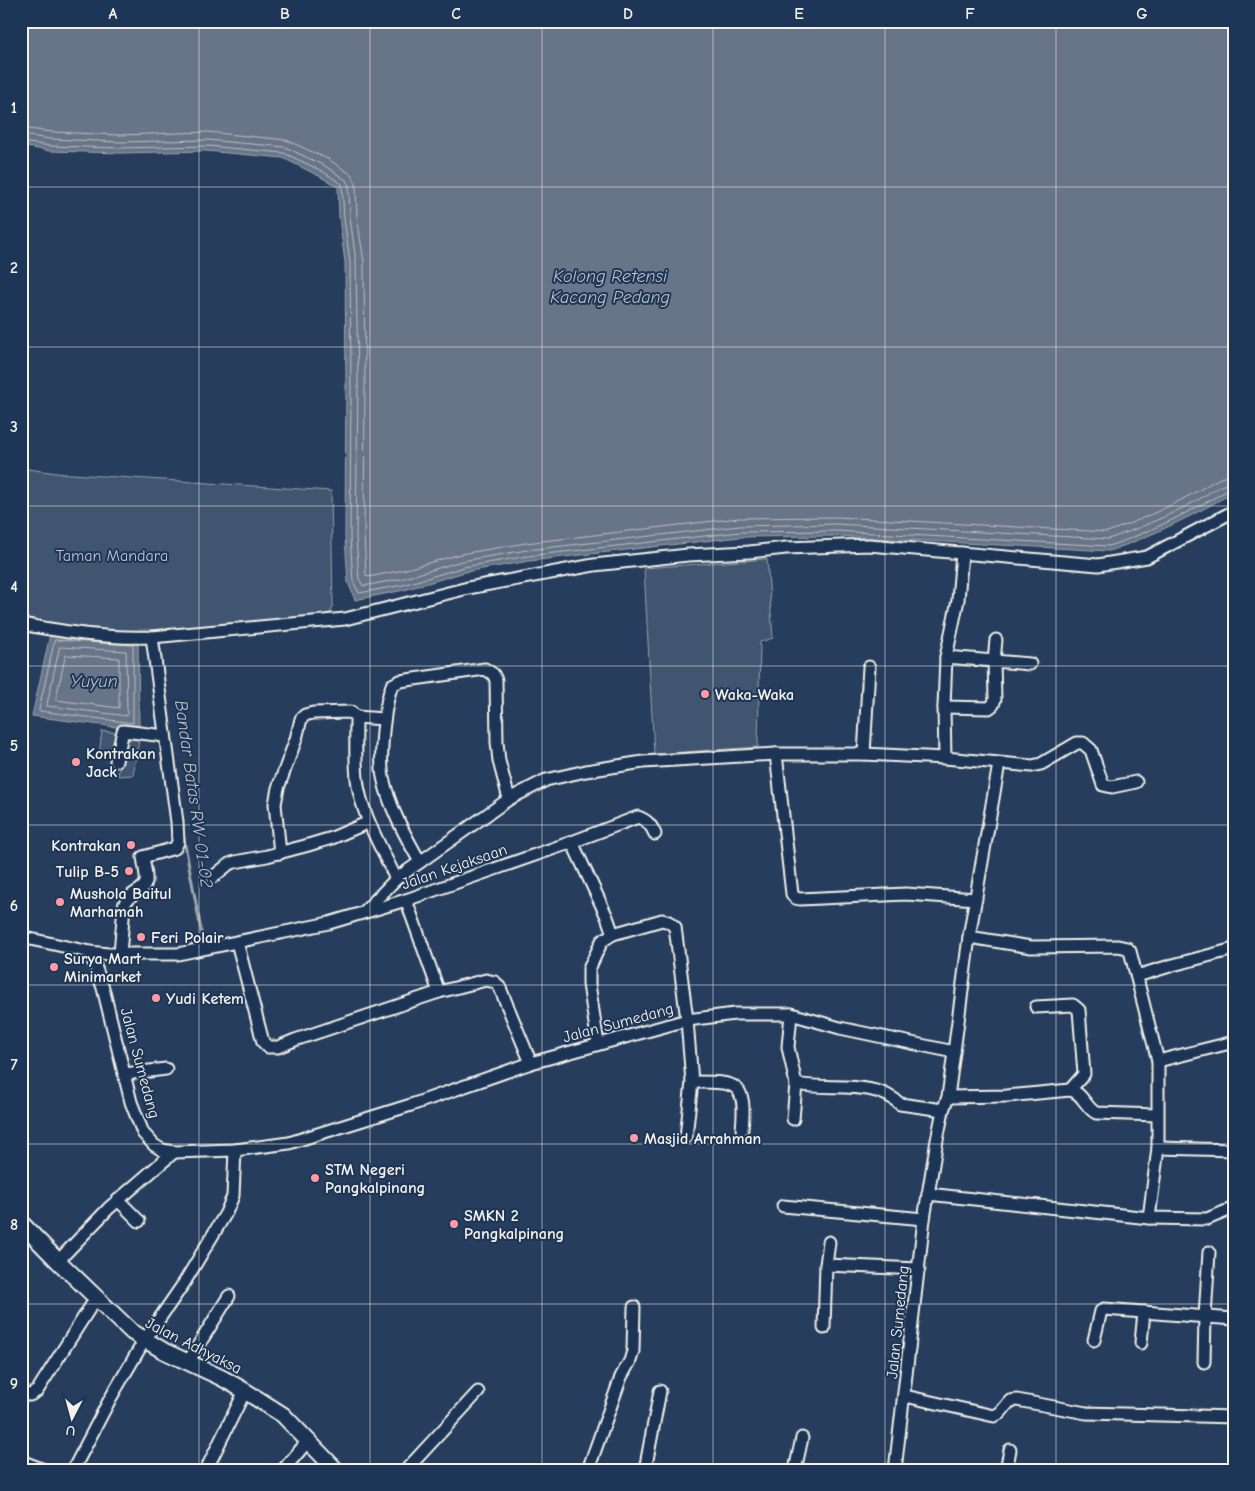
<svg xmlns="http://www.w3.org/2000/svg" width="1255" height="1491" font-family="'Comic Neue',sans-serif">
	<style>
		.green { fill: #40546f; stroke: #9aa2ac }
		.water { fill: #677588; stroke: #9fa7ae }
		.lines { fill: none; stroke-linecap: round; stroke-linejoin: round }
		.shore { stroke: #bcbfc2; stroke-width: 1 }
		.stream { stroke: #9fa7ae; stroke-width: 3 }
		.minor-casing { stroke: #f4f1e8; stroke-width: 15 }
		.tertiary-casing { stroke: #f4f1e8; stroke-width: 19 }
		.minor { stroke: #1d3557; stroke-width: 11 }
		.tertiary { stroke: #1d3557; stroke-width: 15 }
		.grid { fill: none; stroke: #f4f1e8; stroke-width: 1; stroke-opacity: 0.55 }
		.poi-dot { fill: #ff9aa2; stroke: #1d3557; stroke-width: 2 }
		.labels { text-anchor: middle; stroke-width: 4; stroke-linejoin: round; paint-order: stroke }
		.park-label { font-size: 16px; fill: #bec2c4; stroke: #1d3557 }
		.poi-label { font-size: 16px; font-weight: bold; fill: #f4f1e8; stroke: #1d3557; text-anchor: start }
		.street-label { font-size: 16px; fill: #f4f1e8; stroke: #1d3557 }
		.water-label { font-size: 18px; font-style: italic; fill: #bcbfc2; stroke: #1d3557 }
		.neatline { fill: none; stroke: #f4f1e8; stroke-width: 2 }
		.grid-label { font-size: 16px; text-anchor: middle; font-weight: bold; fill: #f4f1e8 }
	</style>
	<rect width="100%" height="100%" fill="#263d5d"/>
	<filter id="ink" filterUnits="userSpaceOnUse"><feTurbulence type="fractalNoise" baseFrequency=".02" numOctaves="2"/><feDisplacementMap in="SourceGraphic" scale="10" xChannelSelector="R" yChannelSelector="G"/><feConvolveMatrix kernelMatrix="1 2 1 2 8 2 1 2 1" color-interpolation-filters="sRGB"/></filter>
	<g filter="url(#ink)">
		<g class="green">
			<polygon points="21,468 56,473 331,491 333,606 331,612 326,614 163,633 123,634 21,620"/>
			<polygon points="767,559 773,638 760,642 758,747 654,754 644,568"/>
			<polygon points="102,731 120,733 117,755 99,754"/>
			<polygon points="124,733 140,735 133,775 118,776"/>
		</g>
		<g class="water">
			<path d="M21,21L1234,22V492C1194,515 1153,536 1109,551L836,536L740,537L529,561L465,572L404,590L355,600L348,582L345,537L346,385L345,262L339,218L338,187L319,176L283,158L206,151L120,153L50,151L21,146Z"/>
			<polygon points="50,635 138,640 139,730 32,716"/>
		</g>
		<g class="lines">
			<g class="shore">
				<path d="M21,128L52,132L120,135L207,132L286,140L328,159L352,175L356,184L357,217L364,262L365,385L364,536L366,575L368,577L399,571L461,554L526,543L739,518L837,517L1107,532C1136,522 1165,509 1192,494C1205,488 1219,475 1234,475"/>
				<path d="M21,135L51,139L120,142L207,140L285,147L325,166L346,180L349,186L350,217L356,262L358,385L356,536L359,579L363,586L401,579L462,561L527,550L740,526L836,524L1108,539C1138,529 1168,516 1196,501C1207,495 1221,483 1234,482"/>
				<path d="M21,142L51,146L119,148L207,146L284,153L322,171L342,184L344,218L350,262L351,385L350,537L353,581L359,593L403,585L464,567L528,556L740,532L836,531L1109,546C1151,532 1191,511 1230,489H1234"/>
				<polygon points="55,640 133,645 133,723 39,711"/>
				<polygon points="60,647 126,651 127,716 47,706"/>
				<polygon points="66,655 119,658 119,708 56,700"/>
			</g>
			<g class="stream">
				<polyline points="159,643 161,659"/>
				<polyline points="183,834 204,946"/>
			</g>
			<defs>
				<g id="minor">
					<path d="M21,624C65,632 107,639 152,637L345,619L468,588L594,565L688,555L749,552L786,548L869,545L1098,565L1147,557L1234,511"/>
					<polyline points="946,657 994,661 996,640"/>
					<polyline points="944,707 989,708 993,705 995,699 994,661 1030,664"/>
					<polyline points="356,717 384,719"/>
					<polyline points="776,754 792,894 795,898 800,899 906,894 976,899"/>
					<polyline points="864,754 869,667"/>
					<polyline points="945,758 944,707 946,657 958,600 962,553"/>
					<polyline points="116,761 123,731 165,736"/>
					<path d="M572,842L638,817C647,820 651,825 655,834"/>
					<path d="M280,853L275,804L278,788L296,739L301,719L305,715L313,713L351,712L356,717C356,737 355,758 357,779C361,814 381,847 396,879"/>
					<path d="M420,862C405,835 389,807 383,777C380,762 382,746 383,731C385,715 386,700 392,685L400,681L485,669L493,674L496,680L497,742L499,761L509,799"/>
					<polyline points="213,877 229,864 235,862 267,856 305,846 332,838 369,822"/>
					<polyline points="406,900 439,992"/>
					<polyline points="364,912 396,879 509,799 546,780 586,771 643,762 776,754 864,754 945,758 1032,766 1041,764 1077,743 1083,743 1091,750 1103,785 1112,787 1136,782"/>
					<polyline points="21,937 90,952 103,988 131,1102 143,1133 154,1145 162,1150 174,1152 235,1150 289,1143 411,1105 531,1063 687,1020 735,1014 791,1014 840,1028 954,1052 948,1097 943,1110 937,1140 924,1219 895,1470"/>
					<polyline points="969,937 1031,947 1118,946 1127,948 1130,951 1158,1061 1158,1148 1149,1218"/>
					<polyline points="237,942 263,1042 268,1047 278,1047 295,1040 439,992 486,980 495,982 500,988 531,1063"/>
					<polyline points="90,952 108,954 178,954 329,923 406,900 572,842 607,917 613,934 662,920 669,922 675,927 687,1020 692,1082 686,1137"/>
					<path d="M120,954L124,906C128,892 144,892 146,882C147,875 144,865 143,857L175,848L178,842L177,822L152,637"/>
					<polyline points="1137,976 1173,965 1234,949"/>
					<polyline points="1036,1007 1073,1005 1079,1010 1084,1074 1070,1090"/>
					<path d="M791,1014L788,1047L796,1084C830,1091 874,1079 900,1104L943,1110"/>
					<polyline points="598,1044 589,984 589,969 602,941 613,934"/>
					<polyline points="954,1052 969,937 999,764"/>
					<polyline points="1158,1061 1234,1042"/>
					<polyline points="125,1074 166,1069"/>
					<path d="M692,1082C736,1082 747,1081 742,1129"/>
					<path d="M948,1097L1007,1096L1070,1090C1083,1093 1085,1107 1096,1113L1157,1115"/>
					<polyline points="793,1119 796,1084"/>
					<polyline points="1158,1148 1234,1150"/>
					<polyline points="928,1194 1149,1218 1207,1219 1234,1208"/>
					<polyline points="118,1200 139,1221"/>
					<polyline points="783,1206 924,1219"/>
					<polyline points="58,1261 109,1208 174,1152"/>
					<polyline points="826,1265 829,1242"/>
					<polyline points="824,1328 826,1265 919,1269"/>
					<polyline points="1094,1340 1101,1311 1104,1309 1234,1319"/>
					<polyline points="1141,1343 1144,1312"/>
					<polyline points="188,1362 229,1296"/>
					<polyline points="1204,1362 1205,1317 1209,1252"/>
					<polyline points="21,1394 30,1395 37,1391 96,1298"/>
					<polyline points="905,1396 994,1416 1000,1413 1010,1401 1017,1400 1086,1413 1234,1417"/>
					<polyline points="21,1461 44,1470"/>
					<polyline points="73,1470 110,1399 144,1341 184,1283 226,1213 233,1196 235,1150"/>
					<polyline points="206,1470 245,1391"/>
					<polyline points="283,1470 308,1441"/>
					<polyline points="406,1470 478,1392"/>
					<polyline points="588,1470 621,1377 630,1361 633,1351 634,1307"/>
					<polyline points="645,1470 660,1391"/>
					<polyline points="795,1470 802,1438"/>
					<polyline points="1006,1470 1010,1450"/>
				</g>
				<polyline id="tertiary" points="21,1223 58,1261 132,1332 164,1351 222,1378 245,1391 283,1415 336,1470"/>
			</defs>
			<use href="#minor" class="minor-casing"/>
			<use href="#tertiary" class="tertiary-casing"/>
			<use href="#minor" class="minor"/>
			<use href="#tertiary" class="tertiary"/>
		</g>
	</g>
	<path class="grid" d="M199,21V1470M370,21V1470M542,21V1470M713,21V1470M885,21V1470M1056,21V1470M21,187H1234M21,347H1234M21,506H1234M21,666H1234M21,825H1234M21,985H1234M21,1144H1234M21,1304H1234"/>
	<g class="poi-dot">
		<circle cx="705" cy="694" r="5"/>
		<circle cx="76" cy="762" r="5"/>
		<circle cx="131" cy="845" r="5"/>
		<circle cx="129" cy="871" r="5"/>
		<circle cx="60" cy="902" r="5"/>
		<circle cx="141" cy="937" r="5"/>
		<circle cx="54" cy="967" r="5"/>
		<circle cx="156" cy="998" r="5"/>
		<circle cx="634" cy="1138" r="5"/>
		<circle cx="315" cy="1178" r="5"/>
		<circle cx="454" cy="1224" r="5"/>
	</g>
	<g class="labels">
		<g class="park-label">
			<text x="112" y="561">Taman Mandara</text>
		</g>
		<g class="poi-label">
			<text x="715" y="700">Waka-Waka</text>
			<text x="86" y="759">Kontrakan<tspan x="86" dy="18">Jack</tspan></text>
			<text x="121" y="851" text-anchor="end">Kontrakan</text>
			<text x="119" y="877" text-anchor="end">Tulip B-5</text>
			<text x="70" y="899">Mushola Baitul<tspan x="70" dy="18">Marhamah</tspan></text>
			<text x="151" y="943">Feri Polair</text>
			<text x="64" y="964">Surya Mart<tspan x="64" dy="18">Minimarket</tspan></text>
			<text x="166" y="1004">Yudi Ketem</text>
			<text x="644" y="1144">Masjid Arrahman</text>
			<text x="325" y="1175">STM Negeri<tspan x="325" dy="18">Pangkalpinang</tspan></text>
			<text x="464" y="1221">SMKN 2<tspan x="464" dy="18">Pangkalpinang</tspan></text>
		</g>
		<g class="street-label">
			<text transform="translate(454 866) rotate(-19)" y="6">Jalan Kejaksaan</text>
			<text transform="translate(618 1022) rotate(-15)" y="6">Jalan Sumedang</text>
			<text transform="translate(141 1063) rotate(75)" y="6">Jalan Sumedang</text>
			<text transform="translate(897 1322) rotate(-84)" y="6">Jalan Sumedang</text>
			<text transform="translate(194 1345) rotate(27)" y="6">Jalan Adhyaksa</text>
		</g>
		<g class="water-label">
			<text x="610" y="282">Kolong Retensi<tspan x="610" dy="21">Kacang Pedang</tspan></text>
			<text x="94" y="687">Yuyun</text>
			<text transform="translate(194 794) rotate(82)" y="6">Bandar Batas RW 01-02</text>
		</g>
	</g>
	<rect width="1255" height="1491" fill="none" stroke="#1d3557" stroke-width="55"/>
	<g transform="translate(72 1418) rotate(186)" stroke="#1d3557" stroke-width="4" paint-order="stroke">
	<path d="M0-4L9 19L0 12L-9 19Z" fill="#f4f1e8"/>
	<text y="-8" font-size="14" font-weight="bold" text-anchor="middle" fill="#f4f1e8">U</text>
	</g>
	<rect x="28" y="28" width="1200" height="1436" class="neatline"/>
	<g class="grid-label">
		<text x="113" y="19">A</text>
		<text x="285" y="19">B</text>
		<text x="456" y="19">C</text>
		<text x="628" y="19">D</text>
		<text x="799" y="19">E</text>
		<text x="970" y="19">F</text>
		<text x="1142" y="19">G</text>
		<text x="14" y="113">1</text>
		<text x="14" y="273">2</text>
		<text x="14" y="432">3</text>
		<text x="14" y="592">4</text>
		<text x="14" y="751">5</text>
		<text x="14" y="911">6</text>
		<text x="14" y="1070">7</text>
		<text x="14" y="1230">8</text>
		<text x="14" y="1389">9</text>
	</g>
</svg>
